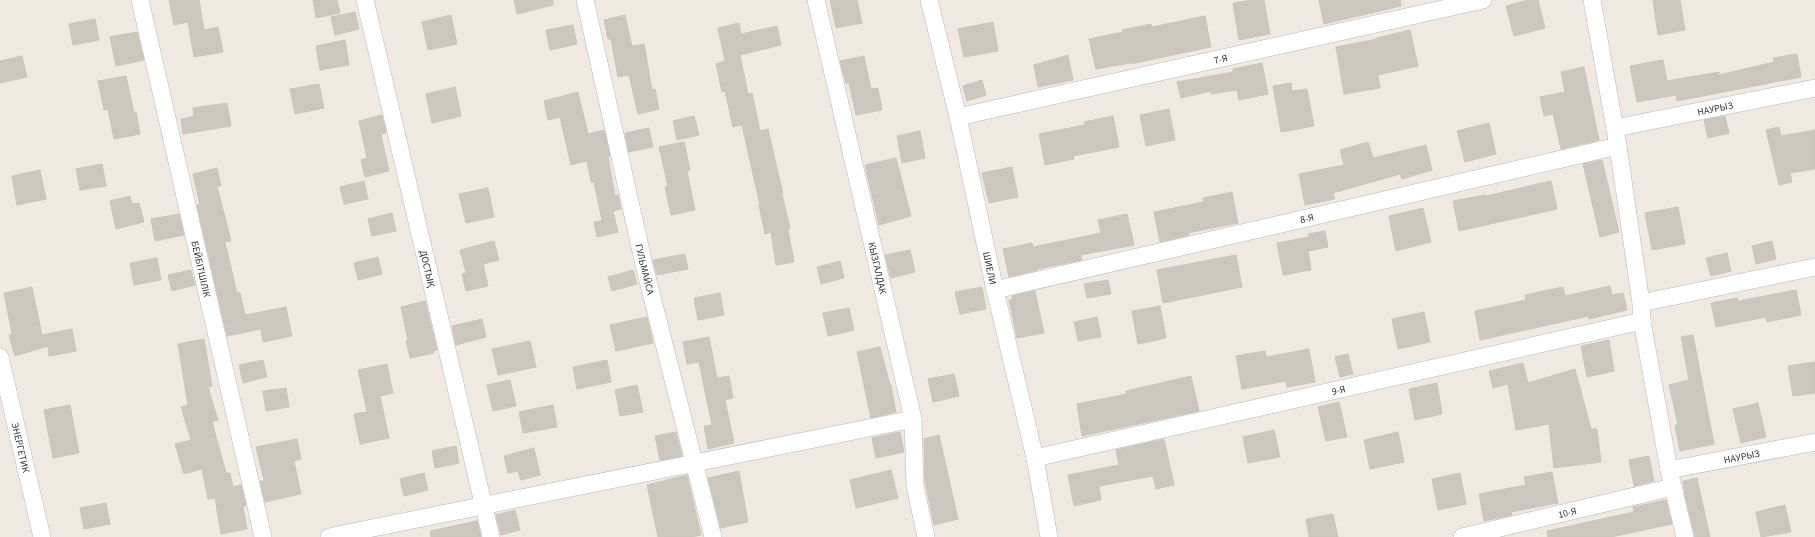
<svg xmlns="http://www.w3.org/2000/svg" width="1815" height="537" font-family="'Source Sans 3',sans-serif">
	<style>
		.building { fill: #cbc7bf; stroke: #cbc5ba }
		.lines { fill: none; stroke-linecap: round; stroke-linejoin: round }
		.street-casing { stroke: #b4b7c1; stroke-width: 18 }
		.street { stroke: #fff; stroke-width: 17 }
		.labels { text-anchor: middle; stroke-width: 3.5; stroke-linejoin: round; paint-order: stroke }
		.street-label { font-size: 10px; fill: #2e2e2e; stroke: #fff }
	</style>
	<rect width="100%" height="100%" fill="#efe9e1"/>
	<g class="building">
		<polygon points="169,0 199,0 204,30 218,27 223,52 194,57 188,22 174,25"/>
		<polygon points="313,0 337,0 340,13 316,18"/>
		<polygon points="514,0 553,0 553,5 517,14"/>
		<polygon points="830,0 857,0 862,23 836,28"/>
		<polygon points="1252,0 1264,0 1270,34 1239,40 1233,3"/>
		<polygon points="1319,0 1400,0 1401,6 1324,24"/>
		<polygon points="1528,0 1538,0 1545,28 1514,36 1506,6"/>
		<polygon points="1653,0 1680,0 1685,30 1658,35"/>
		<polygon points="355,12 359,29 335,35 331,17"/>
		<polygon points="451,15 457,44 428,50 422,22"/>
		<polygon points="625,15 632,46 644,44 652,90 655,89 659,109 638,114 629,75 618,77 611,39 608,39 604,20"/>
		<polygon points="1205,16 1211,47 1130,64 1130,63 1096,69 1089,39 1123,32 1122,30 1151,24 1152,27"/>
		<polygon points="95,19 99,40 73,45 69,24"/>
		<polygon points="993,22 998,51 964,57 958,29"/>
		<polygon points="739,23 741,34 777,26 781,45 740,55 748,94 752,93 760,131 768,129 783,194 782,194 790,228 788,229 794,262 776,265 771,232 765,234 759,205 760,205 742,125 733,127 725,91 722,92 716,64 725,61 718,28"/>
		<polygon points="573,25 577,44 550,50 546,30"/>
		<polygon points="1410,30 1418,66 1378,75 1380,88 1344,94 1336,47 1377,39 1377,38"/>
		<polygon points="137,32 144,60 116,66 110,37"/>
		<polygon points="345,40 349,65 320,70 316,46"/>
		<polygon points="1797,54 1801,77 1677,101 1676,95 1637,102 1630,66 1663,60 1667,81 1719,72 1719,75 1774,62 1773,58"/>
		<polygon points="1068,55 1073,80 1038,87 1034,65"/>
		<polygon points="22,56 27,77 0,83 0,61"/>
		<polygon points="864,56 871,89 878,88 882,110 856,115 849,83 846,83 840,61"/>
		<polygon points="1262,63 1268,94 1239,100 1237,90 1211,94 1211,91 1181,98 1177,82 1233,72 1233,69"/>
		<polygon points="1584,67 1599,140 1561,149 1553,114 1544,116 1540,97 1565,92 1561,72"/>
		<polygon points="126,76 134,113 136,112 140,134 114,139 108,109 104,110 98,81"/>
		<polygon points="982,80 986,95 967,101 963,86"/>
		<polygon points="1291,83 1292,91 1307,89 1314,126 1281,132 1273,86"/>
		<polygon points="319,84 324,108 295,114 290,89"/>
		<polygon points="455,87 461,116 432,123 426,94"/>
		<polygon points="578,92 588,134 604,130 610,156 608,157 615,196 618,195 621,209 613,211 618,232 597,237 594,222 602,221 594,182 591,182 587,161 571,165 560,117 548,120 544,101"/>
		<polygon points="227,103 231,126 183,134 181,119 194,116 193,108"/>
		<polygon points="1169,109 1175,140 1146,146 1140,115"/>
		<polygon points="382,115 386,133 381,134 389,171 365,177 361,160 367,158 359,121"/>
		<polygon points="694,116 699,135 677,140 673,121"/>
		<polygon points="1113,116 1119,147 1073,156 1074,159 1045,165 1039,134 1085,125 1084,122"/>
		<polygon points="1725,116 1729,133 1708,138 1704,120"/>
		<polygon points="1489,123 1496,154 1465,162 1457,131"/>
		<polygon points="1779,127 1781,136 1815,130 1815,169 1790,173 1792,182 1779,185 1766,130"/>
		<polygon points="649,128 653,147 629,152 625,133"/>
		<polygon points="920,131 925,158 902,163 897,136"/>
		<polygon points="684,142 690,170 687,171 695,210 671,215 665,187 668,186 659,147"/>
		<polygon points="1368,142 1373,158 1426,145 1432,170 1402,179 1400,174 1333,193 1335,199 1305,205 1299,174 1344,165 1340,150"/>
		<polygon points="896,158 911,216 879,225 865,165"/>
		<polygon points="1602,160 1619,232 1600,237 1583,164"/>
		<polygon points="102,164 106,186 80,190 76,169"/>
		<polygon points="1012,167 1018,197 989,203 982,173"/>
		<polygon points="217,168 221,186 217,186 231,241 225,242 237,293 240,293 245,315 286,307 292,336 263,342 261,329 227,336 197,205 200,205 193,174"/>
		<polygon points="40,170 46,199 17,205 12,176"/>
		<polygon points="364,181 368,199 344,204 340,187"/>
		<polygon points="1551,181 1557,209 1459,231 1453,201 1485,195 1486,196"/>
		<polygon points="488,188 494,217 466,223 459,194"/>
		<polygon points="1232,192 1238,223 1188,233 1189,235 1160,242 1154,212 1204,202 1203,198"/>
		<polygon points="130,196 132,204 139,203 144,222 116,229 110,201"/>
		<polygon points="1678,207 1685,244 1652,250 1645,213"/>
		<polygon points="1423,208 1431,242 1396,251 1389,216"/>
		<polygon points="392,213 396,231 372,236 368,219"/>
		<polygon points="179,214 184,235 155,241 151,219"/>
		<polygon points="1127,214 1134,245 1081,255 1082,260 1037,269 1038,270 1009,277 1003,249 1032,243 1033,247 1101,233 1098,220"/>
		<polygon points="1325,231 1328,247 1308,251 1311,270 1283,275 1277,243 1309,237 1308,234"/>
		<polygon points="494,241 499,260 483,264 488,286 466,291 462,274 466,273 460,250"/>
		<polygon points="1772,241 1776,259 1756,264 1752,246"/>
		<polygon points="910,250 915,272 891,278 885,255"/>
		<polygon points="1727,253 1731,271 1711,276 1706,258"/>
		<polygon points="685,254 688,269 657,275 653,260"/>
		<polygon points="1236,255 1242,287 1163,303 1157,270"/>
		<polygon points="378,257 382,274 358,280 354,263"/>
		<polygon points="157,258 161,280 134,285 130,263"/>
		<polygon points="840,261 844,278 821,284 817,267"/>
		<polygon points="191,270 195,285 172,291 168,275"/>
		<polygon points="633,270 637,284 612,291 608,277"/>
		<polygon points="1108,280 1111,294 1087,298 1084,284"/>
		<polygon points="1610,286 1612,295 1623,293 1627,310 1589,319 1589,316 1480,340 1475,311 1526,300 1525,295 1563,287 1565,296"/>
		<polygon points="32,287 42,335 72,329 76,351 49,356 48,346 15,356 9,336 12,334 4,293"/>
		<polygon points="982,287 986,309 960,314 955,292"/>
		<polygon points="1796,290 1801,315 1767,322 1766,317 1716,327 1711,303 1737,298 1738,301"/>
		<polygon points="1035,291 1044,333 1017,338 1009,300 1013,299 1012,296"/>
		<polygon points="720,293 724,315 698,320 694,298"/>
		<polygon points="425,301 437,350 433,351 434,353 410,358 406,341 408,340 401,307"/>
		<polygon points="1160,306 1166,338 1138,344 1132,311"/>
		<polygon points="849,308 854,330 828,336 823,313"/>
		<polygon points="1424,312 1430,342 1398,349 1392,319"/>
		<polygon points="647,317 653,343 616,351 610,325"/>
		<polygon points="1097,317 1101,337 1078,341 1074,322"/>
		<polygon points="482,319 486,337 456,345 452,326"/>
		<polygon points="1693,335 1714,444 1680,451 1675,425 1678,425 1669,385 1689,380 1681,337"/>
		<polygon points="709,337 717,378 729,376 733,398 725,400 734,443 708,449 704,426 712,425 699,362 687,364 683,342"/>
		<polygon points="204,339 212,386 208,387 218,420 212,422 226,473 230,473 233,487 241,485 246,506 243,506 247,529 221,534 215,498 208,499 202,469 184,474 175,444 191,440 181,407 188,405 178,344"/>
		<polygon points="1609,340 1614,371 1587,377 1581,346"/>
		<polygon points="530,341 536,367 498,375 492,349"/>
		<polygon points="880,347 890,385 891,385 896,412 871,418 857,352"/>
		<polygon points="1309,349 1315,382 1287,387 1286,381 1242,389 1236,356 1265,351 1266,357"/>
		<polygon points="1348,354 1353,374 1340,377 1335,357"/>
		<polygon points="263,360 267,377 243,383 239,365"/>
		<polygon points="607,360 611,382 577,389 573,367"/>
		<polygon points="1815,362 1815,393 1793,396 1788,366"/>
		<polygon points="1523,363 1528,383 1575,369 1591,429 1597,429 1601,462 1554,468 1549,424 1516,430 1508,384 1493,388 1489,371"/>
		<polygon points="387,364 393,393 380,396 389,438 360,444 354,414 367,412 358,370"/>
		<polygon points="954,374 959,396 933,402 928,379"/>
		<polygon points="1191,376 1199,411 1082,436 1077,404 1127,394 1126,391"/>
		<polygon points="510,380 516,406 493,411 487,385"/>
		<polygon points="1437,383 1442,414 1415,420 1409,389"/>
		<polygon points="637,385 643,412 620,416 615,390"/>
		<polygon points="286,388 289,407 266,411 263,391"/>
		<polygon points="1339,402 1347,437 1326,441 1318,407"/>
		<polygon points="1758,403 1766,437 1741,443 1733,409"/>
		<polygon points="70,405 79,453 53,458 44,410"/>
		<polygon points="553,405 557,427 523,433 519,412"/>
		<polygon points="1274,430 1280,457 1248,463 1243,437"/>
		<polygon points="676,432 682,456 660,460 655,436"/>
		<polygon points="900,432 904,452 876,458 872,438"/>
		<polygon points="1398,432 1404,462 1370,469 1364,440"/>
		<polygon points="939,435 958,519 934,525 925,481 924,439"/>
		<polygon points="297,439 301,459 294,461 301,494 265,502 260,481 264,481 256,447"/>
		<polygon points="1164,439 1174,485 1156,489 1153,476 1099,486 1101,500 1074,506 1068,475 1119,465 1116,450"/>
		<polygon points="456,446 459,463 435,468 432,451"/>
		<polygon points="534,448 540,475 521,480 518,471 508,473 504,456"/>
		<polygon points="1649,456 1654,481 1634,486 1629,460"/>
		<polygon points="891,470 898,498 856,508 850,480"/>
		<polygon points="739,471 748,522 721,528 708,478"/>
		<polygon points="1552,472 1558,503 1511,512 1512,515 1484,521 1479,494 1526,485 1524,477"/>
		<polygon points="424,473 428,490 404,496 400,479"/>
		<polygon points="1460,473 1466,504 1438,510 1432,479"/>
		<polygon points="687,475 701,535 692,537 658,537 647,485"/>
		<polygon points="1697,478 1710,537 1695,537 1685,495 1683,481"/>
		<polygon points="1666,500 1672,524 1611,537 1548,537 1547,531 1634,512 1633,507"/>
		<polygon points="106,503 110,524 84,529 80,508"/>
		<polygon points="1785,505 1791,532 1761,537 1756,512"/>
		<polygon points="515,510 520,530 501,535 496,515"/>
		<polygon points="1333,514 1338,537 1309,537 1306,519"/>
		<polygon points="477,521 481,537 431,537 430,531"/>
	</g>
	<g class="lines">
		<defs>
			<g id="street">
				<path id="s1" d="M140,0L263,537"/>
				<path id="s2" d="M365,0L491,537"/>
				<path id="s3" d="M585,0L644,265L713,537"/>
				<path id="s4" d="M816,0L913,419L915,486L926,537"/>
				<path id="s5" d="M929,0L958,117L995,290L1035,458L1049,537"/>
				<polyline points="1592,0 1618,146 1641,303 1642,321 1669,470 1685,537"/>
				<path id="s6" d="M958,117L1483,0"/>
				<path id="s7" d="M1615,128L1815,88"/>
				<path id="s8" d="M995,290L1618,146"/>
				<polyline points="1641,303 1815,267"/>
				<path id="s9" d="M0,357L42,537"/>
				<path id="s10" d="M1035,458L1642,321"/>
				<path id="s11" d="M1669,470L1815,442"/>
				<path d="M329,537C523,496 718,460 913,419"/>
				<path id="s12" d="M1462,537L1673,487"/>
			</g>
		</defs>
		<use href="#street" class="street-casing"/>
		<use href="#street" class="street"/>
	</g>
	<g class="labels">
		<g class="street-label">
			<text dy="4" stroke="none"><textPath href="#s6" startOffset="269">7-Я</textPath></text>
			<text dy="4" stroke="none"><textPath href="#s7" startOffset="102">НАУРЫЗ</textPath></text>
			<text dy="4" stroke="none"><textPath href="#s8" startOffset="320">8-Я</textPath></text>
			<text dy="4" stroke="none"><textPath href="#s1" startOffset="276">БЕЙБІТШІЛІК</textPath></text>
			<text dy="4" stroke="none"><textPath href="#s4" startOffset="275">КЫЗГАЛДАК</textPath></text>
			<text dy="4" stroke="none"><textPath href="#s5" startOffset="275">ШИЕЛИ</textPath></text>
			<text dy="4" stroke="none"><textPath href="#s2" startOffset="276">ДОСТЫҚ</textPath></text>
			<text dy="4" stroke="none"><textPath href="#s3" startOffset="276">ГУЛЬМАЙСА</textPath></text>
			<text dy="4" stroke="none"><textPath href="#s10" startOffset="311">9-Я</textPath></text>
			<text dy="4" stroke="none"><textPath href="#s9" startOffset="93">ЭНЕРГЕТИК</textPath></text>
			<text dy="4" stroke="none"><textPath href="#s11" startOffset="74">НАУРЫЗ</textPath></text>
			<text dy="4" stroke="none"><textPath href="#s12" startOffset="108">10-Я</textPath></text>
		</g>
	</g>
</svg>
